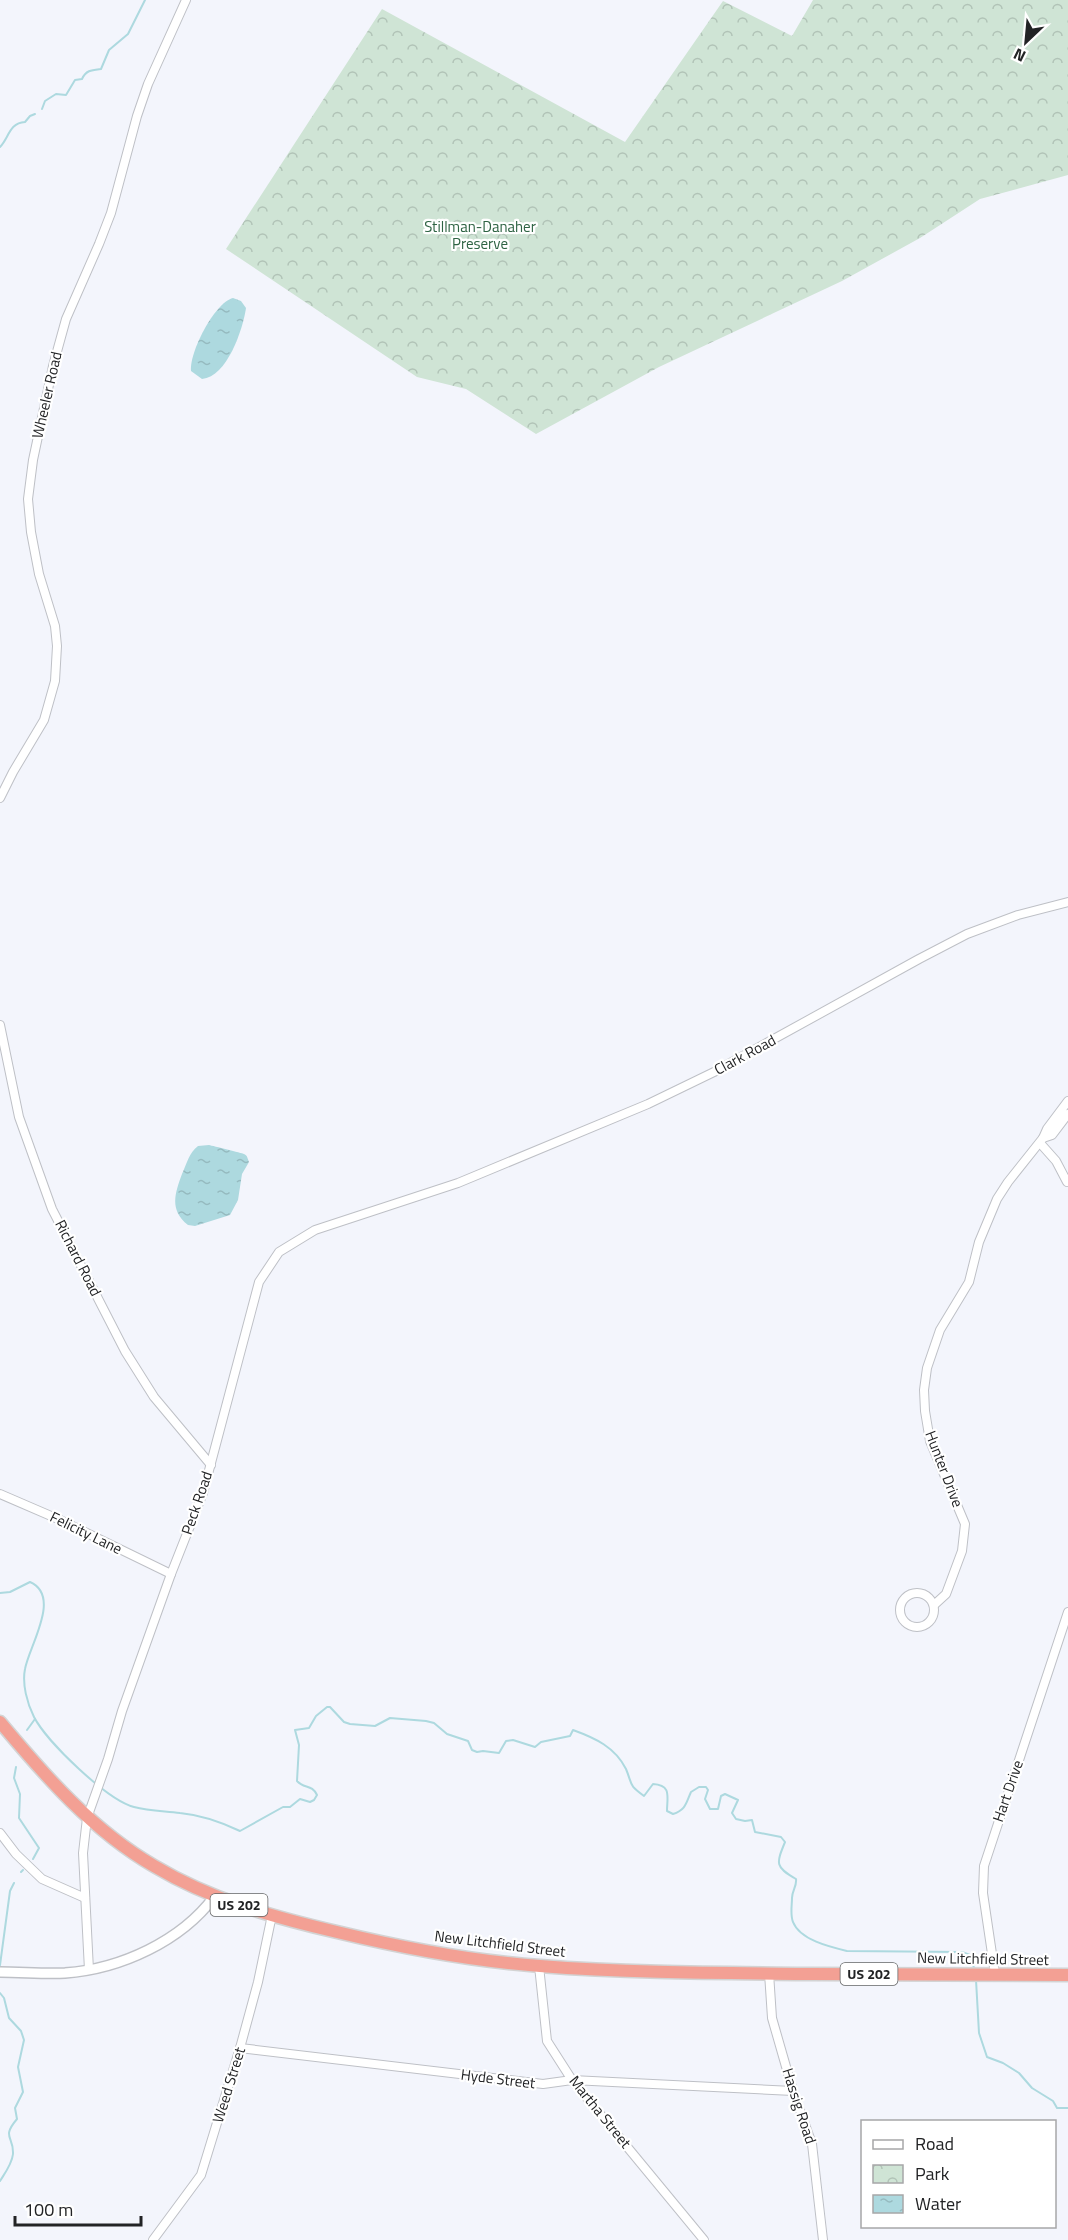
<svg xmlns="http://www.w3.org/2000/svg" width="1068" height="2240" font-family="'Titillium Web',sans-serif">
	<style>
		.park { fill: url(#park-crowns) }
		.water { fill: url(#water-ripples) }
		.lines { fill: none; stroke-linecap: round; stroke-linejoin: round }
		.stream { stroke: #add9df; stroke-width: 2 }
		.minor-casing { stroke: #bec0c6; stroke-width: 10 }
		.tertiary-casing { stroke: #bec0c6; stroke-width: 12 }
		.trunk-casing { stroke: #d3d3d3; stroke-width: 15 }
		.minor { stroke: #fff; stroke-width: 8 }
		.tertiary { stroke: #fff; stroke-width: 9 }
		.trunk { stroke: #f3a094; stroke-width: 12 }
		.labels { text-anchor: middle; stroke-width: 4.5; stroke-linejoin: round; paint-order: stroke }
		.shield { fill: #fff; stroke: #646566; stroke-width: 1.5 }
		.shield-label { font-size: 14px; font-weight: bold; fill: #222325 }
		.park-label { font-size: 15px; fill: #2e6343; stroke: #fff }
		.street-label { font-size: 15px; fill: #222325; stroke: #fff }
	</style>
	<defs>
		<pattern id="park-crowns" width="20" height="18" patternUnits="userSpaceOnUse" patternTransform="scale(1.5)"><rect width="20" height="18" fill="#cfe4d5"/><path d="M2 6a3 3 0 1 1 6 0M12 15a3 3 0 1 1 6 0" fill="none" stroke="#b1c3b7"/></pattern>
		<pattern id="water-ripples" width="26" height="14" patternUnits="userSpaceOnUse" patternTransform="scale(1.5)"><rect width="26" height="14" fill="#add9df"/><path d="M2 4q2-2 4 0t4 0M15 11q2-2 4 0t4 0" fill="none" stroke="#95babf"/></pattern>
	</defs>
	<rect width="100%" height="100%" fill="#f3f5fc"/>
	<polygon class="park" points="813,0 1068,0 1068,175 980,199 920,238 842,281 659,367 536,434 466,389 417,377 226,249 382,9 625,142 723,1 792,36"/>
	<g class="water">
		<path d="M233,298L241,301L246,308C243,329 227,377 202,379L191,371C189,353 214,303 233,298Z"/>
		<path d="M209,1145C213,1146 242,1153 244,1154C248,1156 247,1158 249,1162L242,1174L238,1200L230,1215L195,1226L188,1225C169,1210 175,1193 182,1174C187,1163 189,1153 198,1146Z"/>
	</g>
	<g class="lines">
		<g class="stream">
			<path d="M42,109L45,101L56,94L66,95L75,80L82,79C86,70 92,70 101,69L109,50L128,34L145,0"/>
			<path d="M0,147C9,138 9,123 25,122L30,116L35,114"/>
			<path d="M0,1593L10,1592L30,1582C62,1596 29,1646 25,1669C22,1684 27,1703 34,1717C47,1742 107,1800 134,1807C149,1811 164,1811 180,1813C201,1815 221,1822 240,1831L283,1807H290L300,1799L310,1802L314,1800L317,1795C312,1784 304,1789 297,1781L299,1745L295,1730L309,1728L316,1716L327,1707H330L344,1722L350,1724L375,1726L390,1718L426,1721L434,1723L447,1734L468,1741L472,1750L477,1752L483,1751L499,1753L506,1741L513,1740L535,1747L541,1742L570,1736L573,1730C595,1738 615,1747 626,1769C633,1786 628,1784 644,1796L653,1784C672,1785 667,1797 667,1811L673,1814C686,1810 686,1803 691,1792L699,1787H706L708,1790L705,1799L710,1809H718L721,1796L725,1794L738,1800L732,1813L736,1819L745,1821L752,1820L755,1832L781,1837L785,1842C776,1864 775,1867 796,1879C797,1886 792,1891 792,1898C792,1905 790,1915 793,1922C800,1940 830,1947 847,1951L962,1952L970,1955L975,1971"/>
			<polyline points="27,1730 35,1719"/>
			<polyline points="16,1767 14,1778 20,1794 19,1818 39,1848 33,1859"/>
			<polyline points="21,1872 23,1870"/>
			<polyline points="0,1965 10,1891 14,1883"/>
			<polyline points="976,1980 979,2033 987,2057 1003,2063 1019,2073 1032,2088 1053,2101 1057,2108 1068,2108"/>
			<path d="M0,1993L4,1998L9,2018L21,2031L24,2040L18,2067L23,2092L15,2108L17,2119C1,2138 14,2136 13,2154C12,2164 5,2173 0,2181"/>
		</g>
		<defs>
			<g id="minor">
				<polyline points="0,798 13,772 44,720 55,681 57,646 55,626 39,574 31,532 28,499 33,460 53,366 66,319 99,244 111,213 137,116 148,84 186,0"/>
				<polyline points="0,1025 19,1117 52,1209 125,1351 154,1397 211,1465"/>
				<polyline points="1068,1101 1047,1129 1043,1138 1052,1135 1068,1114"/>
				<polyline points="1040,1143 1056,1161 1067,1182"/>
				<polyline points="0,1494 58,1519 171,1574"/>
				<circle cx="917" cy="1610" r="17"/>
				<polyline points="934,1605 946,1594 962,1551 965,1524 930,1441 925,1411 924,1390 927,1368 940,1330 969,1282 979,1242 997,1199 1008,1182 1043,1138"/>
				<polyline points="0,1833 16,1854 42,1879 85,1898"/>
				<polyline points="539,1966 547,2041 572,2080 704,2240"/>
				<polyline points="89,1970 83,1853 87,1818 108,1759 122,1711 171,1574 203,1493 259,1282 279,1252 315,1230 458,1183 648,1104 714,1072 919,959 967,934 1018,915 1068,902"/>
				<polyline points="769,1973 772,2018 793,2091 812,2144 823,2240"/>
				<polyline points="995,1974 983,1893 984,1866 1068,1612"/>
				<polyline points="240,2048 543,2084 572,2080 793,2091"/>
				<polyline points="153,2240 201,2175 240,2048 258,1982 272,1915"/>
			</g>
			<path id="tertiary" d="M0,1972C22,1972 44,1974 65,1973C121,1969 181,1941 214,1897"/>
			<path id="trunk" d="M0,1722C46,1777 92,1830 154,1866C211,1900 273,1917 337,1932C403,1948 472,1961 540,1966C630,1973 720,1973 810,1974C896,1974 982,1975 1068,1975"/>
		</defs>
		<use href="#minor" class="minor-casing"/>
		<use href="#tertiary" class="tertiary-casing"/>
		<use href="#trunk" class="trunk-casing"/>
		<use href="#minor" class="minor"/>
		<use href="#tertiary" class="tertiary"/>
		<use href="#trunk" class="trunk"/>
	</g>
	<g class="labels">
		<g class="shield">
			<rect x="210.5" y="1894" width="57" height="22" rx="4.5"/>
			<rect x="840.5" y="1963" width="57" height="22" rx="4.5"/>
		</g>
		<g class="shield-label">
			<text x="239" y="1910">US 202</text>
			<text x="869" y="1979">US 202</text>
		</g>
		<g class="park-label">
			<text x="480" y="232">Stillman-Danaher<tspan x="480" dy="17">Preserve</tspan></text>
		</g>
		<g class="street-label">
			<text transform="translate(47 395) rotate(-77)" y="5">Wheeler Road</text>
			<text transform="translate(745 1055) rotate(-28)" y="5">Clark Road</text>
			<text transform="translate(78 1258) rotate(63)" y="5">Richard Road</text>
			<text transform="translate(944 1469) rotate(69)" y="5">Hunter Drive</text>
			<text transform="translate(197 1503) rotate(-71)" y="5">Peck Road</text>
			<text transform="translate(86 1533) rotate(26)" y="5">Felicity Lane</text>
			<text transform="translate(1008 1791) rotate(-71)" y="5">Hart Drive</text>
			<text transform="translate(500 1944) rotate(7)" y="5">New Litchfield Street</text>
			<text transform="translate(983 1959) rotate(1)" y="5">New Litchfield Street</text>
			<text transform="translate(498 2079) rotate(7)" y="5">Hyde Street</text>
			<text transform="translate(229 2085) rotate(-73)" y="5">Weed Street</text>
			<text transform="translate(799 2106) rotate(72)" y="5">Hassig Road</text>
			<text transform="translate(600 2112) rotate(51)" y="5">Martha Street</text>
		</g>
	</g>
	<rect x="861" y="2120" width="195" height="108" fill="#ffffff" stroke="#a7a7a8" stroke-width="1.5"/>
	<rect x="873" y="2140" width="30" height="9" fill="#ffffff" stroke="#a7a7a8" stroke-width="1.5"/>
	<text x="915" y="2150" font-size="18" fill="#222325">Road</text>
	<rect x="873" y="2165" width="30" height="18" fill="url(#park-crowns)" stroke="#a7a7a8" stroke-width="1.5"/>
	<text x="915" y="2180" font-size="18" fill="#222325">Park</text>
	<rect x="873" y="2195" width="30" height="18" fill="url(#water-ripples)" stroke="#a7a7a8" stroke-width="1.5"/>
	<text x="915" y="2210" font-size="18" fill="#222325">Water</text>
	<g transform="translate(1026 42) rotate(206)" stroke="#ffffff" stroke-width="4.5" paint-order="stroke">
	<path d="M0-4.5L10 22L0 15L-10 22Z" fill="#222325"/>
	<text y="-9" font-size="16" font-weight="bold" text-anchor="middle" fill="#222325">N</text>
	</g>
	<path d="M15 2216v9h126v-9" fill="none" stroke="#222325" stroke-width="3"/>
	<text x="24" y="2216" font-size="18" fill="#222325" stroke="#ffffff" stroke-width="4.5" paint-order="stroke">100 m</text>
</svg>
